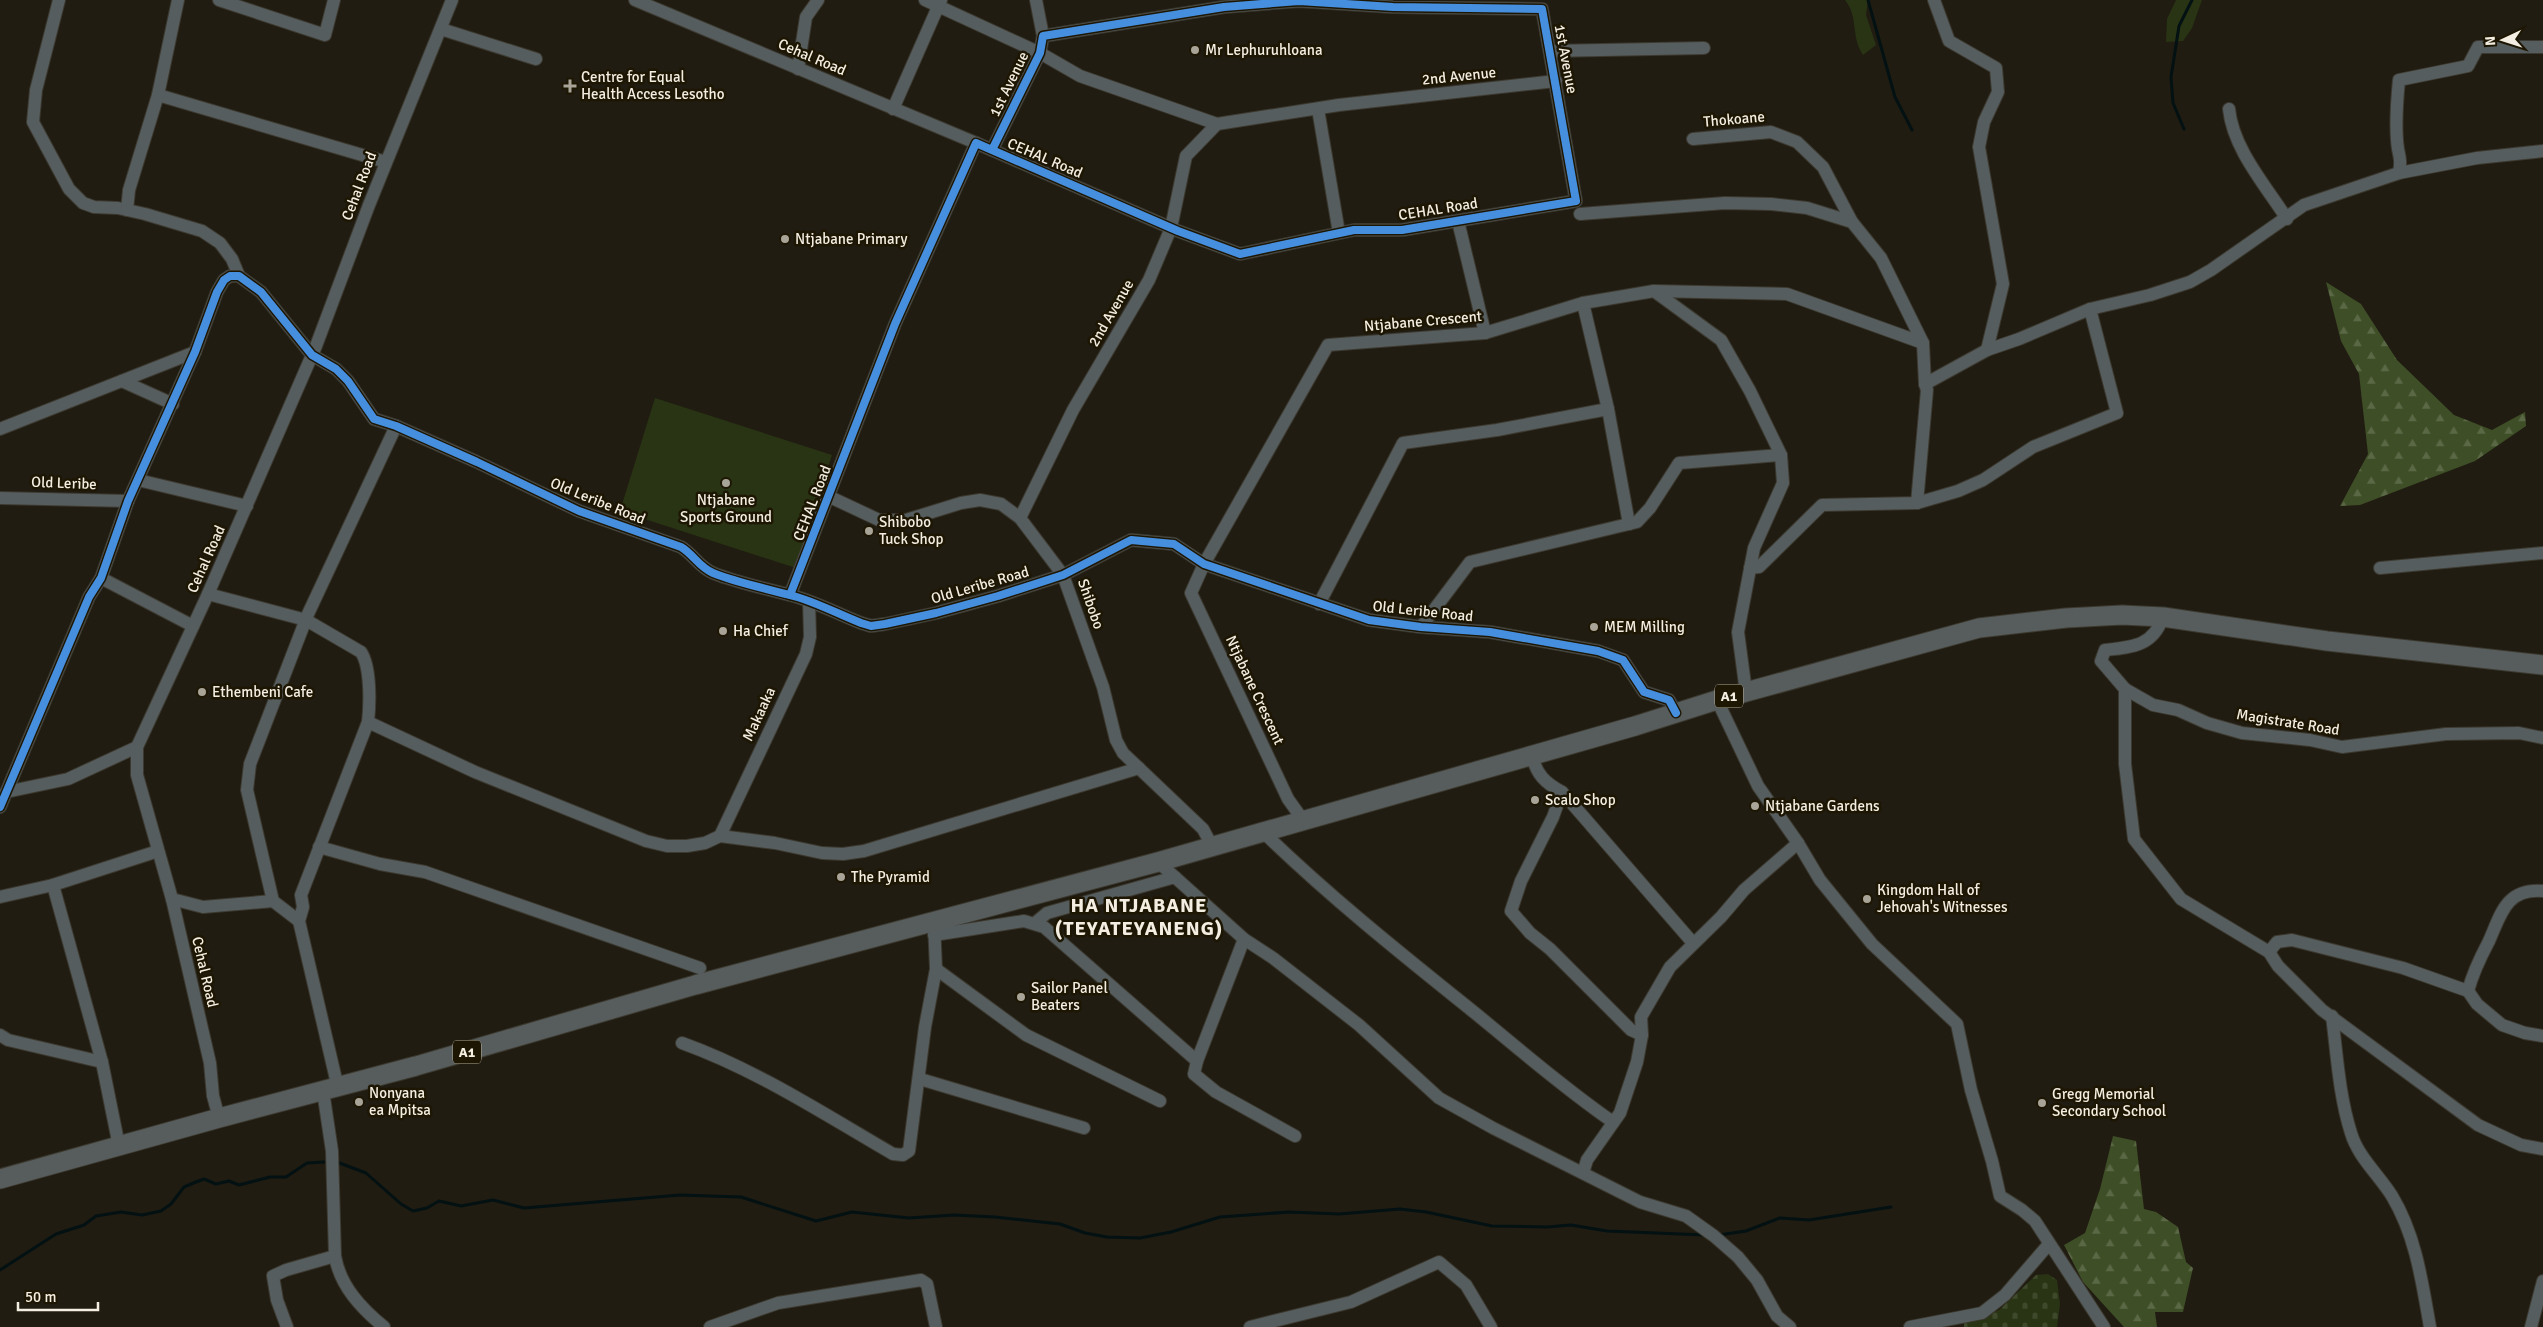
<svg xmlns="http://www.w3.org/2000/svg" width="2543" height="1327" font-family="Signika,sans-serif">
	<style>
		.green { fill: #293414 }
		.forest { fill: url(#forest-firs) }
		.cemetery { fill: url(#cemetery-stones) }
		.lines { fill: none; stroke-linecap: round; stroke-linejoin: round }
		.stream { stroke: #031113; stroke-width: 3 }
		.minor-casing { stroke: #3c3930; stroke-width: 14 }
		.primary-casing { stroke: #3c3930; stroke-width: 21 }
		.minor { stroke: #565d5e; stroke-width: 12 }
		.primary { stroke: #575d5c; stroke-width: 19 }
		.cycleway-casing { stroke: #1d1603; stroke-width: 11 }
		.cycleway { stroke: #468fdf; stroke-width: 8 }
		.poi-dot { fill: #a9a498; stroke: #1d1603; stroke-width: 2 }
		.labels { text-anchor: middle; stroke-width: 5; stroke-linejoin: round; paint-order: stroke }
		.shield { fill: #1d1603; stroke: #b3ad9e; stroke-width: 1 }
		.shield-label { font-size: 14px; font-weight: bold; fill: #f3eee1 }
		.poi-label { font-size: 15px; fill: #f3eee1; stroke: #1d1603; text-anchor: start }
		.street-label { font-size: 15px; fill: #f3eee1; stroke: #1d1603 }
		.district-label { font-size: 20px; font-weight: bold; letter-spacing: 1px; fill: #f3eee1; stroke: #1d1603 }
	</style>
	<defs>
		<pattern id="forest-firs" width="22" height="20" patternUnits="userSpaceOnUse" patternTransform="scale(1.25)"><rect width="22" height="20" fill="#3e4e26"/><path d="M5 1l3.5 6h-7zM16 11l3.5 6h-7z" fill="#5a6845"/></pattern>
		<pattern id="cemetery-stones" width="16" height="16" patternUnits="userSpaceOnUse" patternTransform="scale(1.25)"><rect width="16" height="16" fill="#293414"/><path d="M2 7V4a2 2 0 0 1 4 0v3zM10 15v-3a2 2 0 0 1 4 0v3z" fill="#3e482b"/></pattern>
	</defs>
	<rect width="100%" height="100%" fill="#201c11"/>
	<g class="green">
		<path d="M1845,0H1868L1866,15L1876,45L1863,55C1850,35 1859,17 1845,0Z"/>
		<polygon points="2176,0 2202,0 2192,28 2183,41 2166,42 2167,19"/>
		<polygon points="655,398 832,455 796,568 620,511"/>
	</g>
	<g class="forest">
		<polygon points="2326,282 2361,304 2397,360 2454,415 2492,430 2525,412 2526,426 2475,461 2360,505 2340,506 2368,454 2359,374 2341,341"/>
		<polygon points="2113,1136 2136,1141 2144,1209 2156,1212 2178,1227 2186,1262 2193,1268 2183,1312 2155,1312 2157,1327 2124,1327 2083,1282 2064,1245 2085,1233 2100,1189"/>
	</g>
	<polygon class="cemetery" points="2048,1274 2057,1280 2060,1304 2057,1327 1964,1327 1964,1322 1999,1310 2036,1275"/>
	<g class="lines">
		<g class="stream">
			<polyline points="1868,0 1895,97 1912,130"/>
			<polyline points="2184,129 2173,103 2171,77 2179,26 2192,0"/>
			<polyline points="337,1162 366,1173 401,1204 413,1211 427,1208 439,1201 461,1206 493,1200 524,1208 680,1195 741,1197 816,1221 852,1212 909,1218 954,1215 995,1217 1060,1224 1085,1233 1107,1237 1140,1238 1171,1232 1220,1217 1289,1212 1339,1214 1400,1209 1426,1212 1492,1226 1547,1227 1571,1225 1607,1231 1705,1235"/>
			<polyline points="1719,1235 1746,1231 1780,1218 1809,1220 1891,1207"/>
			<polyline points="0,1270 56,1234 84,1225 96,1216 121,1212 142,1215 161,1211 171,1204 184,1187 196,1182 204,1179 216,1184 229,1181 239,1185 270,1177 286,1177 307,1163 324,1162"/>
		</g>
		<defs>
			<g id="minor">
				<polyline points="59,0 36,90 33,122 69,189 83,203 94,207 118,208 145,214 202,231 220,243 232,259 239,276"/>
				<polyline points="219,0 325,35 334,0"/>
				<polyline points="635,0 976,143"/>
				<polyline points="925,0 1040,53 1080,76 1217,124"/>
				<polyline points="1036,0 1043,36"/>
				<polyline points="1934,0 1949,41 1996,68 1998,92 1984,122 1979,147 2003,284 1987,350"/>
				<polyline points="441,29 536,59"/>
				<polyline points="1550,51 1704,48"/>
				<polyline points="798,69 806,17 818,0"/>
				<polyline points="158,95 386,162"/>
				<polyline points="893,109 941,0"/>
				<polyline points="1318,109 1339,233"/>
				<path d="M2229,109C2233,149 2266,186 2287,219"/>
				<polyline points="1693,139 1771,132 1797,142 1823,167 1852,222"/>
				<path d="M2399,173C2401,163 2400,158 2398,149C2395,129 2397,100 2399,80L2468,66L2478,47H2543"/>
				<polyline points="127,210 129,190 158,95 178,0"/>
				<polyline points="1580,214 1725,203 1771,204 1807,208 1852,222 1881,258 1923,343 1925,384 1927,390 1917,503 1822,505 1759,567 1750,568"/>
				<polyline points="1458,221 1485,333"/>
				<polyline points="1654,291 1787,294 1923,343"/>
				<polyline points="1583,303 1608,409 1629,524"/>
				<polyline points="122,381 173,404"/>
				<polyline points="1925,384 1987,350 2019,339 2090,309 2150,295 2190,282 2211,270 2304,205 2399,173 2477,158 2543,151"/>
				<polyline points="0,429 195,352"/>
				<polyline points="138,480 247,506"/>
				<polyline points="830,497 879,520 906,520 961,503 980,500 1001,504 1020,518 1063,575 1103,687 1116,740 1123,753 1203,829 1212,846"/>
				<polyline points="0,498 128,501"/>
				<polyline points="1917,503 1958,491 1983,480 2033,447 2117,413 2090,309"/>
				<polyline points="1020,518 1073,410 1149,280 1171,228 1186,156 1217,124 1339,105 1556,81"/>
				<polyline points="2380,568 2543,553"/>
				<polyline points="101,578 193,626"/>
				<path d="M208,594L306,620L361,652C371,667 370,704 368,722L301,895L303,907L299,921L338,1088"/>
				<polyline points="790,595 895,324 976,143 1178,231 1240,254 1354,230 1402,230 1576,201 1542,9 1393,7 1299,1 1224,7 1043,36 1040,53 992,150"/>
				<polyline points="1319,604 1403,443 1497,430 1608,409"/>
				<path d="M2163,617C2153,646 2133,647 2105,650L2101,661L2125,689V764L2134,839L2181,899L2269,952L2278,966L2322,1010L2478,1125L2521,1145L2543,1149"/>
				<polyline points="1421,627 1470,562 1637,522 1650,508 1679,463 1781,455"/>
				<polyline points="2125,689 2153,705 2178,710 2207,723 2242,733 2310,740 2342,747 2446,734 2519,733 2543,738"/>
				<polyline points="1717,700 1758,786 1798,843 1820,880 1872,944 1957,1024 1971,1090 1992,1161 2000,1196 2022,1210 2035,1221 2104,1327"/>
				<polyline points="368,722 475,772 646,841 667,846 687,846 705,843 720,836 775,843 822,853 843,854 864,851 1139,768"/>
				<path d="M1532,755C1536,774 1545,783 1562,792L1693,943"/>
				<polyline points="6,792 68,779 137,747"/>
				<polyline points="1562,792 1553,817 1521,881 1511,911 1530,933 1550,949 1631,1030 1642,1035"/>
				<path d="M0,807L89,597L101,578L128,501L195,352L217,292L224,280L230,276H239L261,292L312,355L336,369L348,381L374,419L396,426L477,462L579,511L681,547C693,554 699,567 713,573C738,583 764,588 790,595C814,601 838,614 861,623L871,626L885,624L936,613L998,596L1063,575L1131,540L1174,544L1204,564L1369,620L1421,627L1490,632L1598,651L1623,660L1644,692L1669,700L1676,713"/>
				<polyline points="1303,820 1288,799 1191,593 1204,564 1328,345 1485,333 1583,303 1654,291 1721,340 1750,391 1781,455 1783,483 1754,548 1738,632 1746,692"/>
				<path d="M1263,832C1329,896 1399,952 1470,1009C1517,1047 1562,1087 1613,1122"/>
				<polyline points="720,836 806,654 810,637 809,602"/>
				<polyline points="319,847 380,864 425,872 700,968"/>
				<polyline points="1158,862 1244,939 1273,958 1359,1025 1439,1098 1493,1128 1640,1202 1686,1216 1714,1236 1738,1257 1757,1280 1777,1316 1790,1327"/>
				<polyline points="0,897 53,885"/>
				<polyline points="172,899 203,907 273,901"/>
				<polyline points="299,921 273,901 247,790 250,764 308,614 396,426"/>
				<polyline points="1035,923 1047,913 1175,877"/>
				<polyline points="934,935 1024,921 1044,927 1197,1061"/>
				<polyline points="1244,939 1197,1061 1194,1074 1216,1092 1295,1136"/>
				<polyline points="2269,952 2277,942 2292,940 2403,968 2468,991 2477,1004 2502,1025 2525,1033 2543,1036"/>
				<polyline points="936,969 1026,1035 1160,1101"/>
				<path d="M2468,991C2473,972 2480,958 2489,941C2501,914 2506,888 2543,891"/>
				<path d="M2332,1016C2337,1055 2339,1095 2351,1133C2358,1157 2379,1175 2392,1196C2416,1236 2422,1282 2430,1327"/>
				<polyline points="0,1035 8,1040 102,1062"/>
				<path d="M682,1043C757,1070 824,1114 893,1154L903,1155L909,1151L925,1027L936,969L934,923"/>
				<polyline points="920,1079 1084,1128"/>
				<path d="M323,1091L332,1151L335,1256C340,1286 361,1308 384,1327"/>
				<polyline points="219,1118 213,1096 210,1063 172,899 137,775 137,747 208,594 316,346 369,205 452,0"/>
				<polyline points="119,1146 102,1062 53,885 158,851"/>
				<polyline points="1583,1173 1587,1160 1620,1113 1637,1062 1642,1035 1641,1017 1670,967 1721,917 1744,890 1798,843"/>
				<polyline points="287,1327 277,1300 273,1276 286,1270 335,1256"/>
				<polyline points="710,1327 778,1303 921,1280 927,1284 936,1327"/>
				<polyline points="1250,1327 1351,1302 1439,1262 1466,1285 1491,1327"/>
				<polyline points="1910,1327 1982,1313 2005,1295 2049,1244"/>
				<polyline points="2531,1327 2543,1281"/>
			</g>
			<polyline id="primary" points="0,1179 219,1118 416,1066 695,985 1158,862 1635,726 1717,700 1979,628 2066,618 2122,615 2163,617 2327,641 2543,665"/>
		</defs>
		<use href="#minor" class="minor-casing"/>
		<use href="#primary" class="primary-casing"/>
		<use href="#minor" class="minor"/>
		<use href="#primary" class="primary"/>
		<defs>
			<g id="cycleway">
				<polyline points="790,595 895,324 976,143 1178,231 1240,254 1354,230 1402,230 1576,201 1542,9 1393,7 1299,1 1224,7 1043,36 1040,53 992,150"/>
				<path d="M0,807L89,597L101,578L128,501L195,352L217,292L224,280L230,276H239L261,292L312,355L336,369L348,381L374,419L396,426L477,462L579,511L681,547C693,554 699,567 713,573C738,583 764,588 790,595C814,601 838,614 861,623L871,626L885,624L936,613L998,596L1063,575L1131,540L1174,544L1204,564L1369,620L1421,627L1490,632L1598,651L1623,660L1644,692L1669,700L1676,713"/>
			</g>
		</defs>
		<use href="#cycleway" class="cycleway-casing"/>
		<use href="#cycleway" class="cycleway"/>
	</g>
	<g class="poi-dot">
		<circle cx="1195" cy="50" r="5"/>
		<path d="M567.5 78.5h5v5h5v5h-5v5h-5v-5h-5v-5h5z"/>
		<circle cx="785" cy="239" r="5"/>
		<circle cx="726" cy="483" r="5"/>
		<circle cx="869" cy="531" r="5"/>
		<circle cx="1594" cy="627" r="5"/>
		<circle cx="723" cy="631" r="5"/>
		<circle cx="202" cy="692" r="5"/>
		<circle cx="1535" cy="800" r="5"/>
		<circle cx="1755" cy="806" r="5"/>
		<circle cx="841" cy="877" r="5"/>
		<circle cx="1867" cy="899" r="5"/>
		<circle cx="1021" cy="997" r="5"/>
		<circle cx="359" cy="1102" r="5"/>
		<circle cx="2042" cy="1103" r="5"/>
	</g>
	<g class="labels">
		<g class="shield">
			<rect x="1715" y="684.5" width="28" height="23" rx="4"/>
			<rect x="453" y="1040.5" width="28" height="23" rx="4"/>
		</g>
		<g class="shield-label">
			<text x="1729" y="701">A1</text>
			<text x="467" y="1057">A1</text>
		</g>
		<g class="poi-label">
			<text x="1205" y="55">Mr Lephuruhloana</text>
			<text x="581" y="82">Centre for Equal<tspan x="581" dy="17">Health Access Lesotho</tspan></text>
			<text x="795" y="244">Ntjabane Primary</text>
			<text x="726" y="505" text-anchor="middle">Ntjabane<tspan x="726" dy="17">Sports Ground</tspan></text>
			<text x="879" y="527">Shibobo<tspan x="879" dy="17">Tuck Shop</tspan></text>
			<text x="1604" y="632">MEM Milling</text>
			<text x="733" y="636">Ha Chief</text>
			<text x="212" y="697">Ethembeni Cafe</text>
			<text x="1545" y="805">Scalo Shop</text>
			<text x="1765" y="811">Ntjabane Gardens</text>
			<text x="851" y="882">The Pyramid</text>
			<text x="1877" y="895">Kingdom Hall of<tspan x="1877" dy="17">Jehovah's Witnesses</tspan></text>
			<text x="1031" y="993">Sailor Panel<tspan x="1031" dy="17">Beaters</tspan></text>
			<text x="369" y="1098">Nonyana<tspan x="369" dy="17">ea Mpitsa</tspan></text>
			<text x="2052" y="1099">Gregg Memorial<tspan x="2052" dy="17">Secondary School</tspan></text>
		</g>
		<g class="street-label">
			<text transform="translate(812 57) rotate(23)" y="5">Cehal Road</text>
			<text transform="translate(1566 59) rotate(79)" y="5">1st Avenue</text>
			<text transform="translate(1459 76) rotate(-6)" y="5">2nd Avenue</text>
			<text transform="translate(1009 84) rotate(-64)" y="5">1st Avenue</text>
			<text transform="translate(1734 119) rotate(-5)" y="5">Thokoane</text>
			<text transform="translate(1045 158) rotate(23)" y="5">CEHAL Road</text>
			<text transform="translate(359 186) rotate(-69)" y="5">Cehal Road</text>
			<text transform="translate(1438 209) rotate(-9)" y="5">CEHAL Road</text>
			<text transform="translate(1111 313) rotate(-60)" y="5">2nd Avenue</text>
			<text transform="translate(1423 321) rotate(-5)" y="5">Ntjabane Crescent</text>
			<text transform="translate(64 483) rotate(2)" y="5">Old Leribe</text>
			<text transform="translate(598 501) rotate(22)" y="5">Old Leribe Road</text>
			<text transform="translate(812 503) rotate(-69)" y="5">CEHAL Road</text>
			<text transform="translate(206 559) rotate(-66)" y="5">Cehal Road</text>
			<text transform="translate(980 585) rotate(-16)" y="5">Old Leribe Road</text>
			<text transform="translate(1091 604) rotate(71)" y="5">Shibobo</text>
			<text transform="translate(1423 611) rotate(6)" y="5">Old Leribe Road</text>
			<text transform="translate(1255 690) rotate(65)" y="5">Ntjabane Crescent</text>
			<text transform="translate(759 714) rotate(-65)" y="5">Makaaka</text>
			<text transform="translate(2288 722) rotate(9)" y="5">Magistrate Road</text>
			<text transform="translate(205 972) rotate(77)" y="5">Cehal Road</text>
		</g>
		<g class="district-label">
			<text x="1139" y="912">HA NTJABANE<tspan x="1139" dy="23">(TEYATEYANENG)</tspan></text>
		</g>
	</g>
	<g transform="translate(2503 40) rotate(266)" stroke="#1d1603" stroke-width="4" paint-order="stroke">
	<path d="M0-4L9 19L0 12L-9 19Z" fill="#f3eee1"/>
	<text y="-8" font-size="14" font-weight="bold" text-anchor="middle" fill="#f3eee1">N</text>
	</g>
	<path d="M18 1302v8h80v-8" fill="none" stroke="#f3eee1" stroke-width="2.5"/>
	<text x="25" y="1302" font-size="15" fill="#f3eee1" stroke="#1d1603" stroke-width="4" paint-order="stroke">50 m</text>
</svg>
